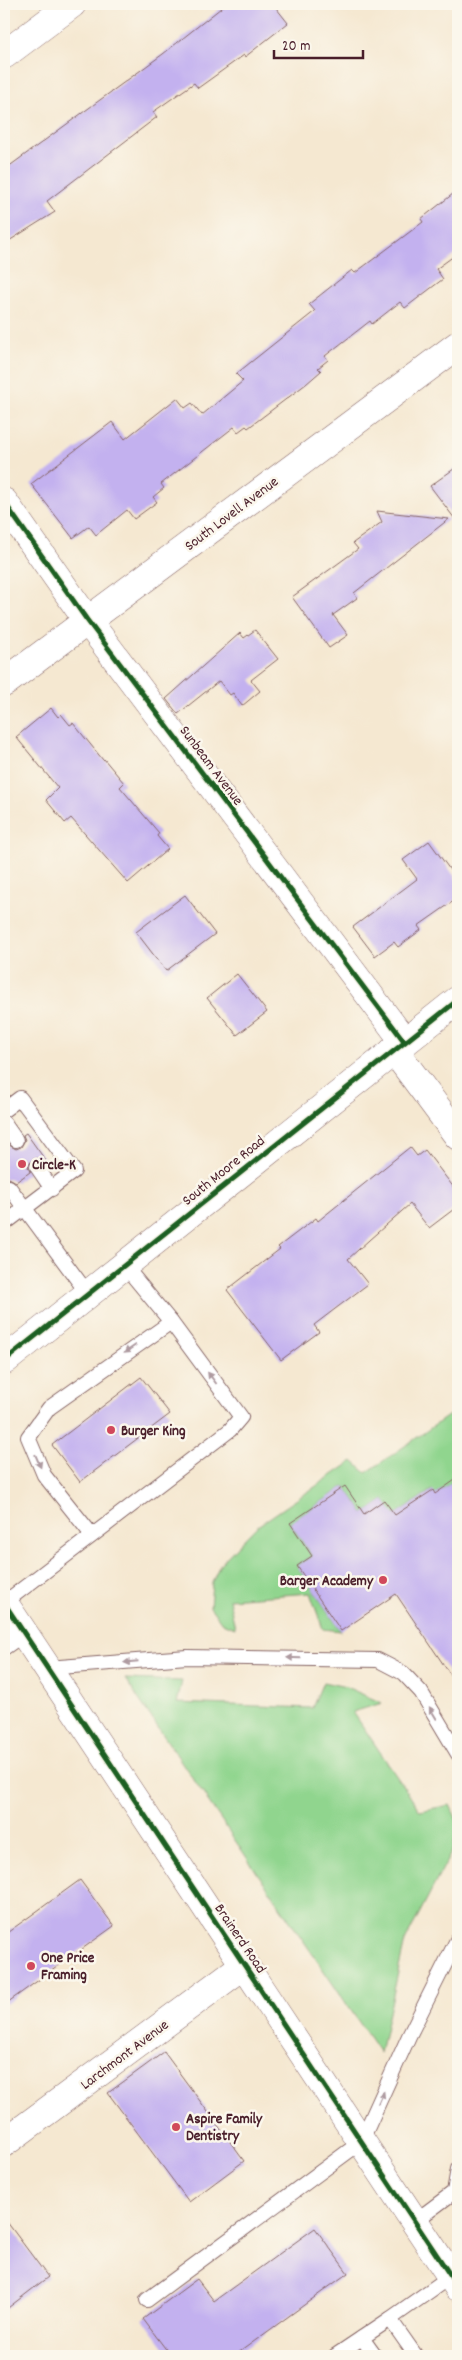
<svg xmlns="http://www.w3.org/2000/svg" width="462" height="2360" font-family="Dekko,sans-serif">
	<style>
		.green { fill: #90d58e; stroke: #6d7a5c }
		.building { fill: #c3b1ef }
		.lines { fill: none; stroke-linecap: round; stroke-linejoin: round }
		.lane-casing { stroke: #866565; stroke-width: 16 }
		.street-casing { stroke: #866565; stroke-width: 29 }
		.secondary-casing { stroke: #866565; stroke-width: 29 }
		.primary-casing { stroke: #866565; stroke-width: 29 }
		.lane { stroke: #fff; stroke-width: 14 }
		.street { stroke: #fff; stroke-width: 28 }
		.secondary { stroke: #fff; stroke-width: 28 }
		.primary { stroke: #fff; stroke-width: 28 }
		.cycleway-casing { stroke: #fbf7ec; stroke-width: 8 }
		.cycleway { stroke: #1b5e20; stroke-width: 5 }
		.oneway { fill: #ae9aa0 }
		.poi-dot { fill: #d1495b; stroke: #fbf7ec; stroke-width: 2 }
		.labels { text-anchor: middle; stroke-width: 5; stroke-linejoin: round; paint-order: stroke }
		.street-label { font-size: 15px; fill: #4a1f2b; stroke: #fbf7ec }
		.poi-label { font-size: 15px; font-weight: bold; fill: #4a1f2b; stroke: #fbf7ec; text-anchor: start }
	</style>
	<rect width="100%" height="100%" fill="#fbf7ec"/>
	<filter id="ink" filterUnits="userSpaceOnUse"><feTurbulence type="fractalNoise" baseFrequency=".02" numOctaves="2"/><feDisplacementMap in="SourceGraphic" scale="10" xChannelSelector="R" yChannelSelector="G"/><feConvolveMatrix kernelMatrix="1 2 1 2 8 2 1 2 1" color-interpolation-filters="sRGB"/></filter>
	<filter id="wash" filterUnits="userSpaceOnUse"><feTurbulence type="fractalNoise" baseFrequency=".0096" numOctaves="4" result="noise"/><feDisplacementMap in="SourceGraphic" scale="20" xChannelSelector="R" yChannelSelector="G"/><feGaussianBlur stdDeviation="1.12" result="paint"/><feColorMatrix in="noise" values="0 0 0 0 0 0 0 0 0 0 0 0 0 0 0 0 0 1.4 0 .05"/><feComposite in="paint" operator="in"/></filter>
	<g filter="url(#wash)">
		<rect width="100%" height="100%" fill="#f5e8d1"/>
		<g class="green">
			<polygon points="458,1409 458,1478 435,1494 432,1490 395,1515 384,1500 364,1514 345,1486 290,1523 312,1556 297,1566 341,1631 323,1629 310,1593 229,1599 235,1628 222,1623 210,1607 212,1583 220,1564 256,1527 353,1461 366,1473"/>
			<polygon points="125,1679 182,1681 177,1703 312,1708 323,1682 346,1687 382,1703 353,1712 420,1811 450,1805 458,1822 453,1849 405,1941 380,2053"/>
		</g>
		<g id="blocks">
			<g class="building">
				<polygon points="226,4 273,4 288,23 245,57 244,55 198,88 194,83 153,112 157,117 47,201 55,212 4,244 4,170 163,54"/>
				<polygon points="458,190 458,253 436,269 443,279 405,308 400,302 372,324 370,321 325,356 328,360 318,368 321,371 306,384 248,428 246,426 238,432 234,427 161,484 164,488 153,497 157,502 134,519 127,510 96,535 89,526 73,538 31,484 112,422 125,439 177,398 185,408 192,403 202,415 243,381 236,374 315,311 309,304 352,270 355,273 423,222 421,219"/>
				<polygon points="458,466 458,523 430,486"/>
				<polygon points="377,511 449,519 354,593 357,598 333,615 348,635 329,648 292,597 358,549 353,543 382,522"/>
				<polygon points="255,630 278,659 251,680 260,691 242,706 233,693 230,695 219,681 178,714 166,699 240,633 244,638"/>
				<polygon points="51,708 58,717 61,714 70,725 73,723 103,760 104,759 124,783 120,787 159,833 157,836 168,849 128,883 71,818 65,823 46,800 58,788 16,737"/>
				<polygon points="429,841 458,881 458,898 418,926 421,930 398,947 394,942 375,956 353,927 417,879 403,860"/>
				<polygon points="185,895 215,934 166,971 136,932"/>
				<polygon points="237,974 267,1012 237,1035 207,998"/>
				<polygon points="26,1133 46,1161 44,1162 37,1158 32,1160 28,1167 30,1172 16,1182 9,1178 4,1180 4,1149 9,1145 16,1149 21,1147 25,1140 23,1135"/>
				<polygon points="410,1147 417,1156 425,1150 458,1193 458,1206 429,1228 410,1204 369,1240 348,1259 368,1284 314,1325 319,1332 281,1360 227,1290 280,1249 278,1247 316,1218 318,1221"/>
				<polygon points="141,1377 170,1414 80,1482 52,1445"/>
				<polygon points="458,1478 458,1686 396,1594 341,1631 297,1566 312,1556 290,1523 345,1486 364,1514 384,1500 395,1515 433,1490 435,1494"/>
				<polygon points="80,1880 114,1926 4,2005 4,1935"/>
				<polygon points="164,2052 244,2161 189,2202 108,2093"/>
				<polygon points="4,2218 48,2277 4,2311"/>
				<polygon points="315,2228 348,2273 234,2356 171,2356 143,2319 197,2279 214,2301"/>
			</g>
		</g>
	</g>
	<g filter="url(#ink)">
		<use href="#blocks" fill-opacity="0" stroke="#866565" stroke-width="1"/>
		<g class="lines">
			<defs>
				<g id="lane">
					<polyline points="4,1110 20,1098 74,1171 4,1224"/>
					<polyline points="4,1123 16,1140"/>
					<polyline points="37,1167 52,1189"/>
					<polyline points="9,1187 88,1294"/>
					<polyline points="92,1535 44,1475 28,1437 49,1408 171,1322"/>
					<polyline points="4,1603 230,1430 241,1417 171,1322 124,1265"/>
					<polyline points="4,1648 24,1634"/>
					<polyline points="47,1668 187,1657 378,1660 403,1673 421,1692 458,1754"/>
					<polyline points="414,2222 454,2192 458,2169"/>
					<polyline points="147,2300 361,2142 409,2036 458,1938"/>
					<polyline points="362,2338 375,2356"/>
					<polyline points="335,2356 390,2319"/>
					<polyline points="416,2356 390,2319 451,2276"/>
				</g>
				<g id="street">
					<polyline points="4,55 72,4"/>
					<polyline points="4,502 87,620 404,1041"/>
					<polyline points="4,683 458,345"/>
					<polyline points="394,1050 458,1136"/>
					<polyline points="4,2143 244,1965"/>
				</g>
				<polyline id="secondary" points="4,1361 458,1000"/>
				<polyline id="primary" points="4,1603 458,2287"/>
			</defs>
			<use href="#lane" class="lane-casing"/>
			<use href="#street" class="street-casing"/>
			<use href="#secondary" class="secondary-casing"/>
			<use href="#primary" class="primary-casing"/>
			<use href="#lane" class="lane"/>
			<use href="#street" class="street"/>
			<use href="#secondary" class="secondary"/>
			<use href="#primary" class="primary"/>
			<defs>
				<g id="cycleway">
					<polyline points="4,502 87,620 404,1041"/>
					<polyline points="4,1361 458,1000"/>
					<polyline points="4,1603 458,2287"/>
				</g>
			</defs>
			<use href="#cycleway" class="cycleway-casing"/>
			<use href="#cycleway" class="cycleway"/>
		</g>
		<defs><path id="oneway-solid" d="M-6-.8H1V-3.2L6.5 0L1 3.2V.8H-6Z" transform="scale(1.25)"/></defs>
		<g class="oneway">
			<use href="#oneway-solid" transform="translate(130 1349) rotate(145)"/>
			<use href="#oneway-solid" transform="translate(212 1378) rotate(-127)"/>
			<use href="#oneway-solid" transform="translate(38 1461) rotate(67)"/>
			<use href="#oneway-solid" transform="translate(294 1658) rotate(-179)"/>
			<use href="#oneway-solid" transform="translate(131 1662) rotate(175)"/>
			<use href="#oneway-solid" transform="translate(433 1713) rotate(-121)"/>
			<use href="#oneway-solid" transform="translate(381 2098) rotate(-66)"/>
		</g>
	</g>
	<g class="poi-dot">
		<circle cx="22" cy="1164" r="5"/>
		<circle cx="111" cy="1430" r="5"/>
		<circle cx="383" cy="1580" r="5"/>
		<circle cx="31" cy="1966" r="5"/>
		<circle cx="176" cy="2127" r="5"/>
	</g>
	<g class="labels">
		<g class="street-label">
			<text transform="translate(231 513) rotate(-37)" y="5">South Lovell Avenue</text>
			<text transform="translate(212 765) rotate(53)" y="5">Sunbeam Avenue</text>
			<text transform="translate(223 1170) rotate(-39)" y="5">South Moore Road</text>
			<text transform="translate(241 1938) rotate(56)" y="5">Brainerd Road</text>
			<text transform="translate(124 2054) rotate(-37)" y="5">Larchmont Avenue</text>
		</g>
		<g class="poi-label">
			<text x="32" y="1169">Circle-K</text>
			<text x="121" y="1435">Burger King</text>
			<text x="373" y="1585" text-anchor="end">Barger Academy</text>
			<text x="41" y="1962">One Price<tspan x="41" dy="17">Framing</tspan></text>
			<text x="186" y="2123">Aspire Family<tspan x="186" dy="17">Dentistry</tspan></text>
		</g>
	</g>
	<rect width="462" height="2360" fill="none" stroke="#fbf7ec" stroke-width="20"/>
	<path d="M274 50v8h89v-8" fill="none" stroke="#4a1f2b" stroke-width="2.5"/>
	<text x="282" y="50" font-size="15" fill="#4a1f2b" stroke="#fbf7ec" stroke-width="4" paint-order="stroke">20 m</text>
</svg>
